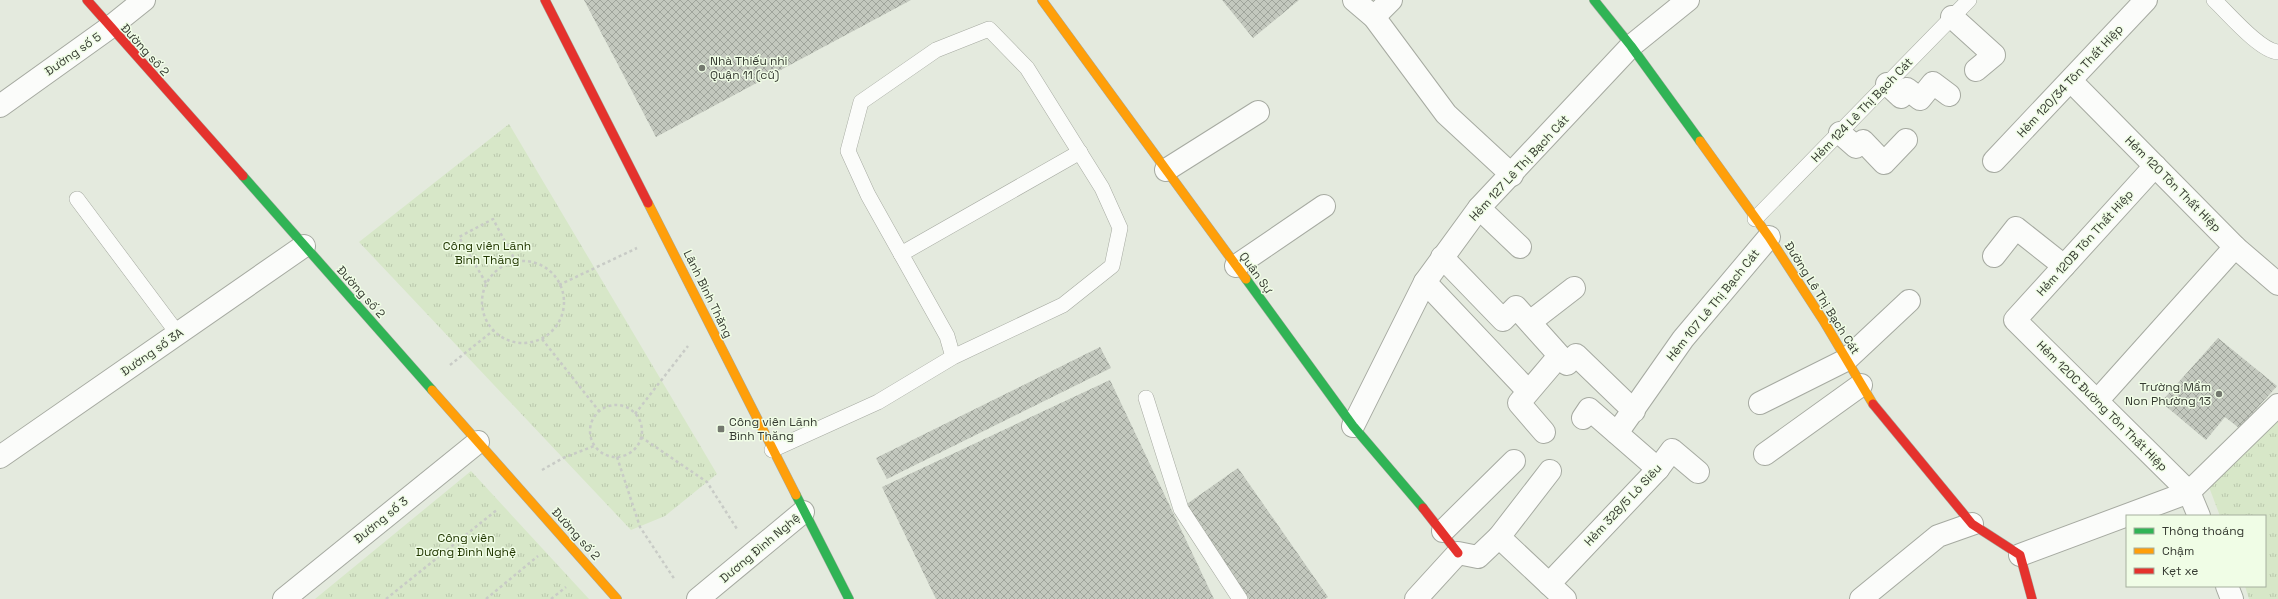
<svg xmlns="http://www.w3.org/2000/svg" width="2278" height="599" font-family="'Space Grotesk',sans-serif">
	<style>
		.park { fill: url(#park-tufts) }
		.building { fill: url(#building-cross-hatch) }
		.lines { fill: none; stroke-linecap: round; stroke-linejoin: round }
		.lane-casing { stroke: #a6aaa1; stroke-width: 16 }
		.street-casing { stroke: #a6aaa1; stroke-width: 24 }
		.fast-casing { stroke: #a6aaa1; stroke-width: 10 }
		.slow-casing { stroke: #a6aaa1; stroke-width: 10 }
		.jam-casing { stroke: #a6aaa1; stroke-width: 10 }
		.path { stroke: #c8cbc6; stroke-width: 2.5; stroke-dasharray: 3 3; stroke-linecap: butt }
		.lane { stroke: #fbfcfa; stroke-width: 15 }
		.street { stroke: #fbfcfa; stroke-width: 22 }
		.fast { stroke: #30b455; stroke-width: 9 }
		.slow { stroke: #ff9f0a; stroke-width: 9 }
		.jam { stroke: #e5322d; stroke-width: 9 }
		.poi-dot { fill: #73786e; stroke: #f0fde6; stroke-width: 1.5 }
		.labels { text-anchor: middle; stroke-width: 3; stroke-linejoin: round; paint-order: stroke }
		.street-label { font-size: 12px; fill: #363b32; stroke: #f0fde6 }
		.poi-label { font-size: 12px; fill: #363b32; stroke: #f0fde6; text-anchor: start }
		.park-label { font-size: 12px; fill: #223802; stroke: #f0fde6 }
	</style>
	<defs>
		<pattern id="park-tufts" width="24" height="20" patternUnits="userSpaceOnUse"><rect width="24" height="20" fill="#d7e7c8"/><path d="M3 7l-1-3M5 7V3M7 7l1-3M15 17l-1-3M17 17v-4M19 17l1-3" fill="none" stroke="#b9c7ac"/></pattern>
		<pattern id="building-cross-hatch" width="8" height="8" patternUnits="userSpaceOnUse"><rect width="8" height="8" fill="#c3c8be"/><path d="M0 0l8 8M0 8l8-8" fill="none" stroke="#9fa49b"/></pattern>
	</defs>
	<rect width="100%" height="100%" fill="#e4eade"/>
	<g class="park">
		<polygon points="509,124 717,474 665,516 631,530 359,242"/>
		<polygon points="2278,420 2278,599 2249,599 2245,586 2265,586 2265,516 2220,516 2209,487"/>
		<polygon points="471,471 589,599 315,599"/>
	</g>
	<g class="building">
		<polygon points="584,0 911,0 656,137"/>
		<polygon points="1222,0 1299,0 1253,38"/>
		<polygon points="2218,338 2277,386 2239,428 2225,417 2206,440 2161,402"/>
		<polygon points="1100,347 1111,368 887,479 876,458"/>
		<polygon points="1110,380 1214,599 936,599 882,487"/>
		<polygon points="1238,468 1328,597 1325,599 1249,599 1184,506"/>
	</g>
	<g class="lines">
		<defs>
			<g id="lane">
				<path d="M2214,0C2228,13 2260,51 2278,52"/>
				<polyline points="77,199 178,334"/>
				<polyline points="1755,219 1969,0"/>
				<polyline points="901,254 1080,152"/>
				<polyline points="1146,398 1181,509 1240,599"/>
				<polyline points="772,450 878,402 953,357 1063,305 1112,266 1120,228 1102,188 1027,68 989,29 936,50 861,102 848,151 868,195 947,336 953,357"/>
			</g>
			<g id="street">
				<polyline points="1354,0 1374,17 1446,114 1512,175"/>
				<polyline points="1374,17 1391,0"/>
				<polyline points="1952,17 1994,55 1976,70"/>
				<polyline points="2071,81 2235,247 2278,284"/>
				<polyline points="1887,84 1901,97 1907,89 1920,99 1933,83 1949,95"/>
				<polyline points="0,106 109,28 144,0"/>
				<polyline points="1840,133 1856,147 1863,141 1884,163 1906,140"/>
				<polyline points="1994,161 2146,0"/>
				<polyline points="2155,166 2015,320 2189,492 2199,516"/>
				<polyline points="1166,170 1258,112"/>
				<polyline points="1479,208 1520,247"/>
				<polyline points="1994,256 2016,228 2064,266"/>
				<polyline points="1442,257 1503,320 1516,307 1567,364 1576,355 1634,411"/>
				<polyline points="1236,266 1324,206"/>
				<polyline points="1425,282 1528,391"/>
				<polyline points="1530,322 1574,288"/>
				<polyline points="2097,401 2235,247"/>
				<polyline points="1760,403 1846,360 1909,301"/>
				<polyline points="1583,418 1589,409 1658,469"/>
				<polyline points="1353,426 1425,282 1479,208 1631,46 1688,0"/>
				<polyline points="1544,432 1519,403 1559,356"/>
				<polyline points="1617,433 1683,339 1769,237"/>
				<polyline points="1765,454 1861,385"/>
				<polyline points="0,457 304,246"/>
				<polyline points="1443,531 1514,461"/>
				<polyline points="1499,537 1550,471"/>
				<polyline points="2020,555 2189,492 2278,405"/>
				<polyline points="1549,584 1658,469 1672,450 1698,472"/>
				<polyline points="2227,586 2232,599"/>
				<polyline points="284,599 478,442"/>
				<polyline points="698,599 803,512"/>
				<polyline points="1416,599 1458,553 1478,557 1499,537 1565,599"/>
				<polyline points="1861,599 1938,536 1972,524"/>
			</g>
			<g id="fast">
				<polyline points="1594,0 1631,46 1700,141"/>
				<polyline points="243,176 432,390"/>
				<polyline points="1246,279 1353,426 1423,508"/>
				<polyline points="796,495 849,599"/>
			</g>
			<g id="slow">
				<polyline points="1042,0 1246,279"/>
				<polyline points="1700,141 1769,237 1823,320 1873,404"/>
				<polyline points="648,203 796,495"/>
				<polyline points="432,390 617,599"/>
			</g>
			<g id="jam">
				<polyline points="87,0 243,176"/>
				<polyline points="545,0 648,203"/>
				<polyline points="1873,404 1972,524 2020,555 2032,599"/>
				<polyline points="1423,508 1458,553"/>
			</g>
		</defs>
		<use href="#lane" class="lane-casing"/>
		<use href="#street" class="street-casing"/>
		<use href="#fast" class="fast-casing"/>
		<use href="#slow" class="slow-casing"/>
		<use href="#jam" class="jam-casing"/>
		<g class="path">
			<circle cx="523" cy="302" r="41"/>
			<polyline points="486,283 459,237 493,219 516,262"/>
			<polyline points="559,285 637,248"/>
			<polyline points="542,339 599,411"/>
			<polyline points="450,365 494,330"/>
			<circle cx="616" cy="431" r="26"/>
			<polyline points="635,414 688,346"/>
			<polyline points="641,437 707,482 737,529"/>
			<polyline points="617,457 640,527 675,580"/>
			<polyline points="542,470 563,458 594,446"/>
			<polyline points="386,599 498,509"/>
			<polyline points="486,599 538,556"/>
			<polyline points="551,599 566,587"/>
		</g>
		<use href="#lane" class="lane"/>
		<use href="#street" class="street"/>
		<use href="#fast" class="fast"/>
		<use href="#slow" class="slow"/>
		<use href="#jam" class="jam"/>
	</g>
	<g class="poi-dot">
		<circle cx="702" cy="68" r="4"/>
		<circle cx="2219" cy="394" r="4"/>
		<rect x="717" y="425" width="8" height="8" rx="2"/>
	</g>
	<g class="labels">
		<g class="street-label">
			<text transform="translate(145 50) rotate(48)" y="4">Đường số 2</text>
			<text transform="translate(73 54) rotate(-35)" y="4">Đường số 5</text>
			<text transform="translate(2070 81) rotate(-47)" y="4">Hẻm 120/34 Tôn Thất Hiệp</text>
			<text transform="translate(1862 110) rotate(-46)" y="4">Hẻm 124 Lê Thị Bạch Cát</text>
			<text transform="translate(1519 168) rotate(-47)" y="4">Hẻm 127 Lê Thị Bạch Cát</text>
			<text transform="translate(2173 184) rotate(45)" y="4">Hẻm 120 Tôn Thất Hiệp</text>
			<text transform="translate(2085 243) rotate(-48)" y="4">Hẻm 120B Tôn Thất Hiệp</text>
			<text transform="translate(1256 273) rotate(54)" y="4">Quân Sự</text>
			<text transform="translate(361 292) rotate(48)" y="4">Đường số 2</text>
			<text transform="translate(708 294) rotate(64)" y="4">Lãnh Binh Thăng</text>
			<text transform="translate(1822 298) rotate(58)" y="4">Đường Lê Thị Bạch Cát</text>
			<text transform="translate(1713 305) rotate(-51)" y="4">Hẻm 107 Lê Thị Bạch Cát</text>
			<text transform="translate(152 352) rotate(-35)" y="4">Đường số 3A</text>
			<text transform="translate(2102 406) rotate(45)" y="4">Hẻm 120C Đường Tôn Thất Hiệp</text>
			<text transform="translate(1623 505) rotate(-47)" y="4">Hẻm 328/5 Lò Siêu</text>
			<text transform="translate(381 520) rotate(-39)" y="4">Đường số 3</text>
			<text transform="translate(576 534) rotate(48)" y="4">Đường số 2</text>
			<text transform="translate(760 548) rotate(-40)" y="4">Dương Đình Nghệ</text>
		</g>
		<g class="poi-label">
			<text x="710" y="65">Nhà Thiếu nhi<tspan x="710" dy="14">Quận 11 (cũ)</tspan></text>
			<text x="2211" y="391" text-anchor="end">Trường Mầm<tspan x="2211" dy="14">Non Phường 13</tspan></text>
			<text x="729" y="426">Công viên Lãnh<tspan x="729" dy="14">Bình Thăng</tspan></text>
		</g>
		<g class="park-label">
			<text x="487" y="250">Công viên Lãnh<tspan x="487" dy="14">Binh Thăng</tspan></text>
			<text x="466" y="542">Công viên<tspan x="466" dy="14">Dương Đình Nghệ</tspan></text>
		</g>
	</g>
	<rect x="2126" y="515" width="140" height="72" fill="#f0fde6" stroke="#a6af9e"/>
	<rect x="2134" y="528" width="20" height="6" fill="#30b455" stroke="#a6af9e"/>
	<text x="2162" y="535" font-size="12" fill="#363b32">Thông thoáng</text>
	<rect x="2134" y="548" width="20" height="6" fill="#ff9f0a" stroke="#a6af9e"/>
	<text x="2162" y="555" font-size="12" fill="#363b32">Chậm</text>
	<rect x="2134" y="568" width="20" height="6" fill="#e5322d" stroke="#a6af9e"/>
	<text x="2162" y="575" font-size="12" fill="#363b32">Kẹt xe</text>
</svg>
